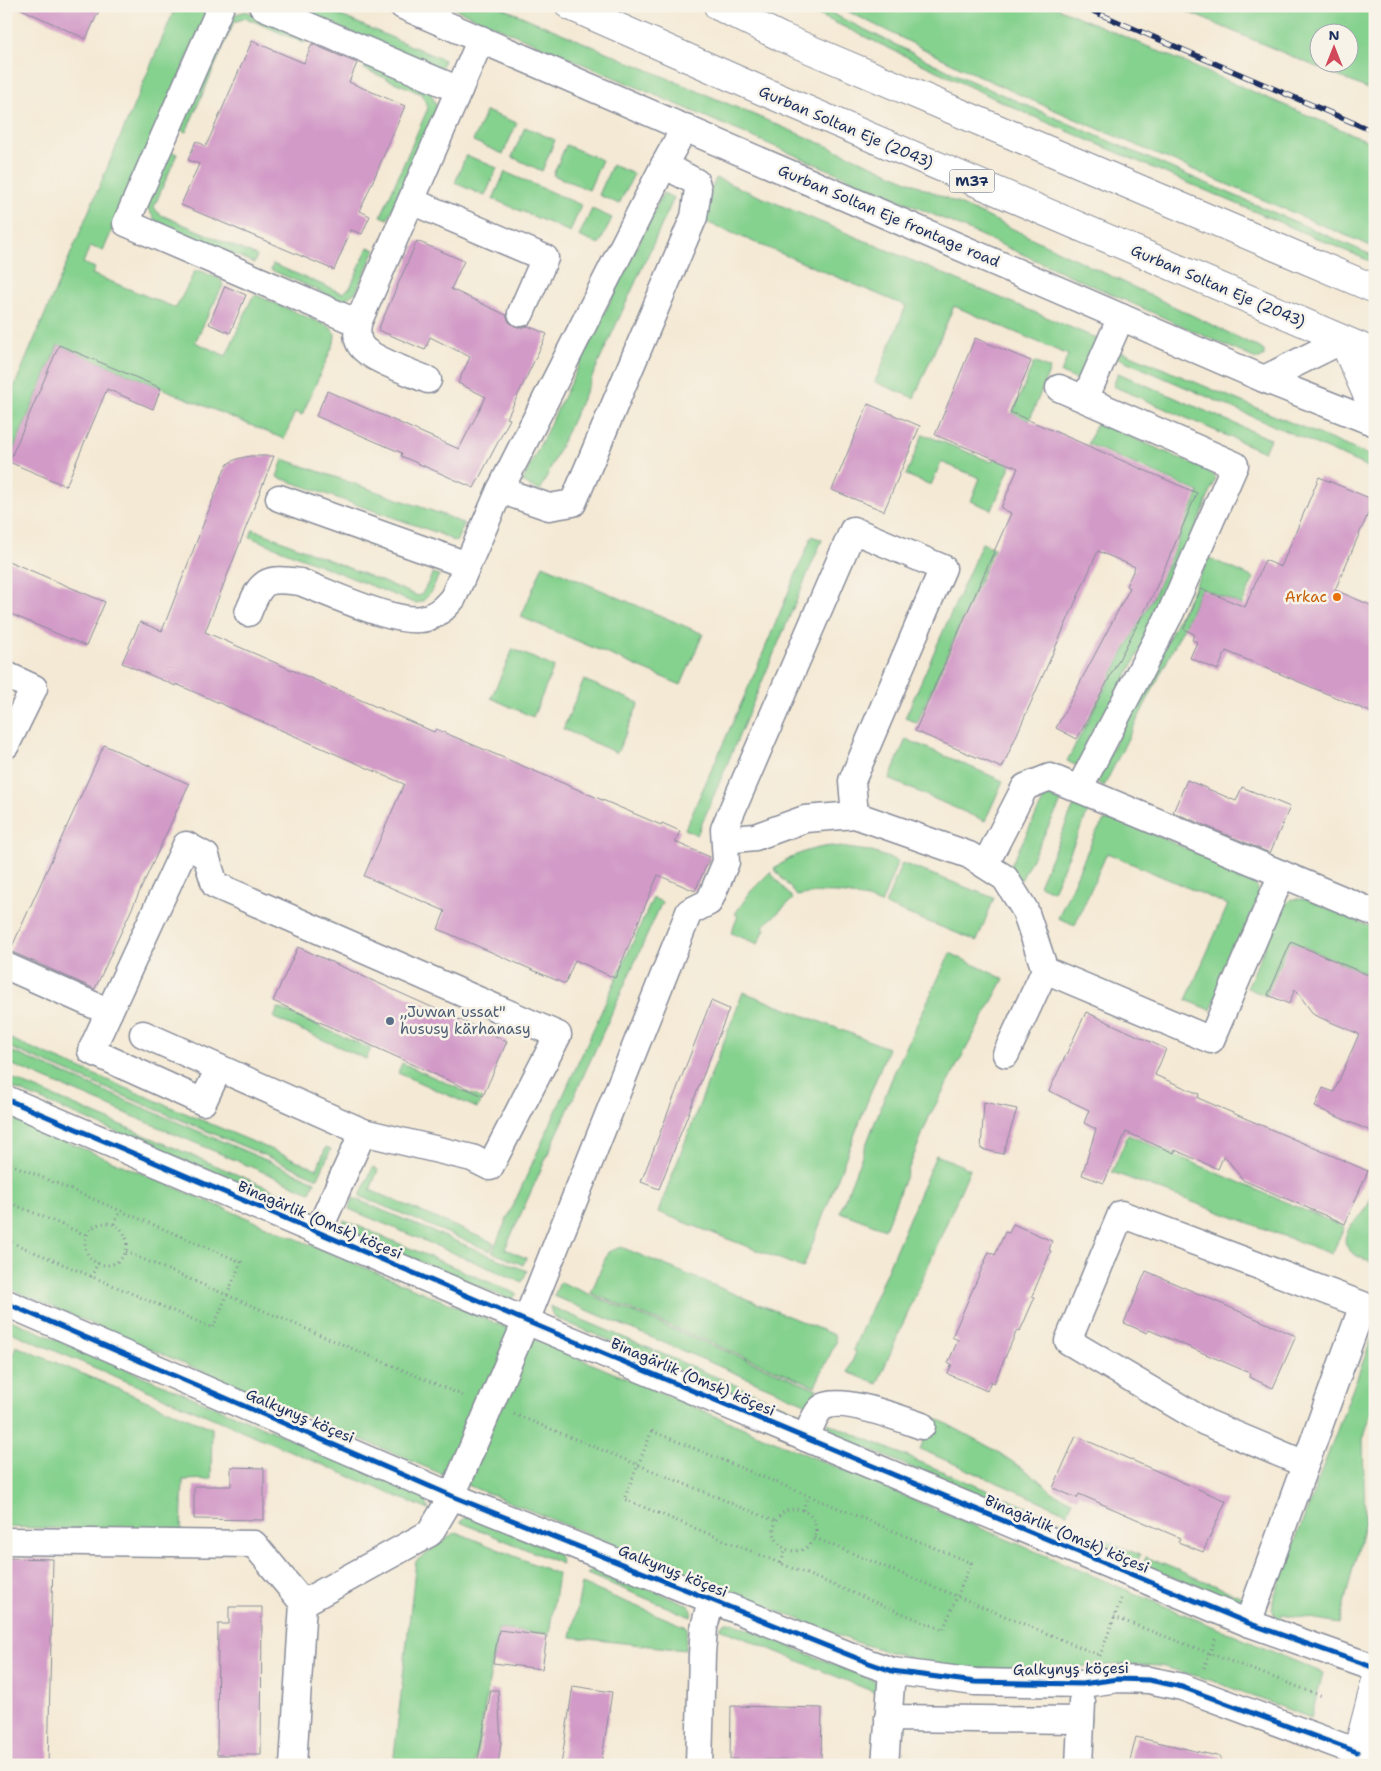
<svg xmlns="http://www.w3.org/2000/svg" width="1381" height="1771" font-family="'Shantell Sans',sans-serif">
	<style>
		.green { fill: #85d18e; stroke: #508076; fill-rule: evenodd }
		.building { fill: #d29ac7 }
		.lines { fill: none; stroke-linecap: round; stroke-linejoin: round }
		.minor-casing { stroke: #888c99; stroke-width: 29 }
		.major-casing { stroke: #888c99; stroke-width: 30 }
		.highway-casing { stroke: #888c99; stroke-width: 30 }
		.path { stroke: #888c99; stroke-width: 3; stroke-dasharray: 1 4; stroke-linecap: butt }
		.minor { stroke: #fff; stroke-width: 26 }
		.major { stroke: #fff; stroke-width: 28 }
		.highway { stroke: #fff; stroke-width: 28 }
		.rail-casing { stroke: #1b2f5e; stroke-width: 5.5 }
		.rail { stroke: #f7f3e8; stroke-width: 4; stroke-dasharray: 11; stroke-linecap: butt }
		.cycleway-casing { stroke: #f7f3e8; stroke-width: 8 }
		.cycleway { stroke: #0057b8; stroke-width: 5 }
		.food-dot { fill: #e8710a; stroke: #f7f3e8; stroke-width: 2 }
		.service-dot { fill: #5c6f8a; stroke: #f7f3e8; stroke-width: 2 }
		.labels { text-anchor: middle; stroke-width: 5; stroke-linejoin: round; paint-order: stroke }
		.shield { fill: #f7f3e8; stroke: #5d6a87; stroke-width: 1 }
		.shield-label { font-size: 14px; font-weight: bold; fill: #1b2f5e }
		.street-label { font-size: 15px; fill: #1b2f5e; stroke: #f7f3e8 }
		.food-label { font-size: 15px; fill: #c56008; stroke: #f7f3e8; text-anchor: end }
		.service-label { font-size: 15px; fill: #4e5e75; stroke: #f7f3e8; text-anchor: start }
	</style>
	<rect width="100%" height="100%" fill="#f7f3e8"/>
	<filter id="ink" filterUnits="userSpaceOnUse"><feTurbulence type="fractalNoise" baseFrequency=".02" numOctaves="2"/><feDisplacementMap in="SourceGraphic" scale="10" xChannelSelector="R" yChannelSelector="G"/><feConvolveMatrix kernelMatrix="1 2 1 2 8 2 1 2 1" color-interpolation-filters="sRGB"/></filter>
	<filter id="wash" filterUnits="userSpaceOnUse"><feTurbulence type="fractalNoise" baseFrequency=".0096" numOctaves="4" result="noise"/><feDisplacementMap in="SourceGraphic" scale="20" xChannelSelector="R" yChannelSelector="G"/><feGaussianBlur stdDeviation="1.12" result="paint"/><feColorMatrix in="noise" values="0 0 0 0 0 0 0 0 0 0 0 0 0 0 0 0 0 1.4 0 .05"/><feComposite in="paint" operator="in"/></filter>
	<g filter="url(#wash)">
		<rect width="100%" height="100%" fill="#f4e9d4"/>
		<g class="green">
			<polygon points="176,6 210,6 103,251 90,246 83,263 95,268 92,274 176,308 195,271 201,271 220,279 223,285 195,342 226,356 252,298 256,295 330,327 335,334 334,343 302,415 295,412 284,439 58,345 6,467 6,406"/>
			<polygon points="290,6 318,6 444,60 440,70"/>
			<polygon points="448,6 498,6 874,166 984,215 1260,348 1264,351 1264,356 1260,359 1256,359 955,224"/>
			<polygon points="800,6 817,6 957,75 1374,256 1372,262 1023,112"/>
			<polygon points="837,6 1053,6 1375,144 1375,248 1029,99 960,67"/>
			<path d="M1174,6H1375V92ZM1318,32H1348V62H1318Z"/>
			<polygon points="246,11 306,37 304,43 246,18 234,22 186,132 179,129 227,17"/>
			<polygon points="367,63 429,89 437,107 388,219 381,216 428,108 422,94 364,69"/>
			<polygon points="486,111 517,123 503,154 473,141"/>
			<polygon points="525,127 555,140 542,171 512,157"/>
			<polygon points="566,145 602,160 589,190 553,175"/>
			<polygon points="169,151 177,154 154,207 159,214 257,256 254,263 156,221 146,206"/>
			<polygon points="466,155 497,168 485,196 455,183"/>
			<polygon points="612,165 634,174 619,204 599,195"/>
			<polygon points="505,172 581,205 570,232 493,199"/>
			<polygon points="716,178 1098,339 1080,381 1061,373 1068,355 954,306 914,398 875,382 906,306 699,219"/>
			<polygon points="663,193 674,198 540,491 522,482"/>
			<polygon points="592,209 612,218 599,245 579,236"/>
			<polygon points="368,247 375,250 356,292 342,301 271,270 273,264 342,293 350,288"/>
			<polygon points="1119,350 1375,458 1375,470 1116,357"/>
			<polygon points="1034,362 1050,369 1028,424 1011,417"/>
			<polygon points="1118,373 1270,439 1264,452 1113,386"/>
			<polygon points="1097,422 1209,471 1216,478 1167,599 1079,767 1067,761 1157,589 1199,492 1088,444"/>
			<polygon points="923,434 992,462 1002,438 1019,445 992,510 971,501 980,478 941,462 931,485 906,475"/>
			<polygon points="283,459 444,515 464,524 456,542 438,533 277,477"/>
			<path d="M253,529L418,596L422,594L433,573L439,575C433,586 428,604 414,603L250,537Z"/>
			<polygon points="812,536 822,540 697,835 685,829 753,677"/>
			<polygon points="982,543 994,548 917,723 905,718"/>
			<polygon points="1209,558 1254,578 1242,605 1201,588 1183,629 1104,786 1096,781"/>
			<polygon points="543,565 703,634 681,685 521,617"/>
			<polygon points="513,649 554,667 533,717 491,698"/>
			<polygon points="584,680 639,703 617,753 563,729"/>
			<polygon points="906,739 1003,781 985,821 889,779"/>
			<polygon points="1046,795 1061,802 1021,880 1007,873"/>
			<polygon points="1076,801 1090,807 1053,891 1039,885"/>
			<path d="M1111,820L1124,822L1246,874C1255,881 1258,887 1258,898L1211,1010L1186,1000L1228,905L1107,853L1075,925L1058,918L1095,834L1104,821Z"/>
			<path d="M832,846L869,851L898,861L881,904C851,892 829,890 797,896L774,869C792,855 810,848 832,846Z"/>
			<polygon points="902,863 994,898 977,941 885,905"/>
			<polygon points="770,872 793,899 763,926 765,929 758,944 731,933 738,916 735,914 751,891"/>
			<polygon points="653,898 662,902 505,1249 526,1258 523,1265 492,1252"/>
			<polygon points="1291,899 1305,899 1375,929 1375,977 1290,941 1266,996 1247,988 1280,912 1283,906"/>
			<polygon points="950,953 1004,979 929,1117 885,1229 840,1212 894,1073"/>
			<polygon points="743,992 888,1048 803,1268 658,1212"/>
			<polygon points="278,1008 371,1049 366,1059 274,1018"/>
			<polygon points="6,1037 317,1169 326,1147 331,1149 318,1178 6,1046"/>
			<polygon points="6,1049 315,1181 310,1192 6,1062"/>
			<polygon points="402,1063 482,1099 477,1108 398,1073"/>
			<polygon points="6,1076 306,1204 298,1207 290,1206 6,1085"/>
			<polygon points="6,1116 1323,1673 1311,1718 1210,1680 1161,1666 1124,1664 1059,1669 1006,1670 965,1668 921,1661 855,1642 472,1487 6,1287"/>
			<polygon points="1128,1135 1344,1227 1332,1254 1112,1172"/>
			<polygon points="936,1155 970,1169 877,1384 848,1372 856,1352 853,1350"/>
			<polygon points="373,1167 378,1170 370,1190 494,1243 490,1251 360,1196"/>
			<path d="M1375,1188V1264C1358,1257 1335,1249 1350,1227C1353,1221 1359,1218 1363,1213C1369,1206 1371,1196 1375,1188Z"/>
			<polygon points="353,1198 527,1271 522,1282 349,1209"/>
			<polygon points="344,1220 517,1294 512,1299 508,1299 348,1231 343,1225"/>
			<polygon points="621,1247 834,1335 836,1342 815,1386 591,1293 608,1252"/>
			<polygon points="560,1282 817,1389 810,1405 554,1296"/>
			<path d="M550,1306L803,1414C798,1420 794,1418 787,1416L554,1317L552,1314Z"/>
			<polygon points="6,1318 418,1493 426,1502 429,1510 6,1330"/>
			<polygon points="1375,1330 1375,1404 1372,1409 1363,1440 1365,1521 1339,1624 1282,1614 1281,1621 1278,1620 1272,1609 1274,1597"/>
			<polygon points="16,1346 212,1428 211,1479 183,1480 181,1532 6,1527 6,1372"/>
			<polygon points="934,1417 995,1450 1042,1482 1052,1492 1072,1501 1067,1513 920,1449"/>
			<polygon points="828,1423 1140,1555 1137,1562 834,1435 829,1431"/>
			<polygon points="466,1517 474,1517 558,1552 562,1564 460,1522"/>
			<polygon points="456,1532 558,1574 549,1634 498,1629 475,1765 393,1765 416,1561"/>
			<polygon points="1146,1557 1245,1598 1237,1603 1231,1602 1143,1565"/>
			<polygon points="593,1569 601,1569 689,1605 692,1610 691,1617 587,1574"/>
			<polygon points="582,1584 687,1627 685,1650 571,1637"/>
			<polygon points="726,1622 730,1622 877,1682 881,1695 719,1628"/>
		</g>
		<g id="blocks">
			<g class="building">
				<polygon points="15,6 101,6 86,39"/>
				<polygon points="252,41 304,63 312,44 357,63 349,82 405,106 360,211 370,216 362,234 351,230 334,270 181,205 199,164 188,160 196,141 206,146"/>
				<polygon points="417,241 464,261 451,289 506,315 509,322 515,326 522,328 528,326 547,334 507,418 510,419 474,488 401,456 402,453 316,416 327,391 459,449 486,397 458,383 470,357 430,337 425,350 378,330"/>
				<polygon points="225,286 246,295 230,333 209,324"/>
				<polygon points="975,338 1031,361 1010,412 1197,493 1152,597 1077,739 1056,728 1130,588 1126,586 1135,567 1098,551 1002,768 915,731 1011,513 1001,508 1018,468 935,435"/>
				<polygon points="59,345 161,388 153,409 107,389 66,486 9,462"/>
				<polygon points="868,404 920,426 884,511 832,490"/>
				<polygon points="250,456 274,456 205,632 434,732 436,729 661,825 662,823 680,831 675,842 710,857 695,891 658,875 615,978 575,960 565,984 438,929 445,911 364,876 404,784 176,684 176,686 122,663 140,622 162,631 225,468 229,463 237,459"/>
				<polygon points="1319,477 1374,500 1335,590 1375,607 1375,714 1226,651 1218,670 1190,658 1197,642 1192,640 1194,634 1184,629 1201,589 1245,607 1265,560 1281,567"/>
				<polygon points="6,560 105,602 86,646 6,612"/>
				<polygon points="104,745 189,784 95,989 10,951"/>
				<polygon points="1187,780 1236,801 1242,787 1290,807 1270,853 1173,812"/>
				<polygon points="1291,942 1375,978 1375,1133 1315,1107 1323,1088 1334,1092 1359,1034 1314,1015 1295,989 1289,1004 1268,995"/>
				<polygon points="298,947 507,1041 483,1096 273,1001"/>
				<polygon points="711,1001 729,1009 659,1189 641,1182"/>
				<polygon points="1086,1012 1166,1049 1155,1075 1199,1094 1198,1098 1368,1171 1345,1224 1243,1180 1224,1155 1218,1169 1175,1150 1174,1153 1126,1132 1104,1183 1082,1175 1096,1129 1084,1123 1089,1110 1049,1091"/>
				<polygon points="984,1102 1017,1109 1003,1154 981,1149"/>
				<polygon points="1013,1224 1052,1241 1049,1250 1051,1251 1032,1296 1035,1297 1020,1331 1017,1330 994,1383 991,1381 987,1391 948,1374 952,1364 948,1363 958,1340 952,1337 989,1252 995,1255 1005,1232 1009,1233"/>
				<polygon points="1146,1271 1296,1336 1273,1388 1249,1377 1250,1373 1149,1330 1147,1333 1124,1323"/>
				<polygon points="1076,1436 1226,1501 1203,1552 1178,1542 1180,1538 1079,1494 1077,1498 1053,1488"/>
				<polygon points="231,1467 264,1468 264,1520 194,1519 194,1486 231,1486"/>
				<polygon points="6,1558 53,1559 48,1765 6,1765"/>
				<polygon points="229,1607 262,1607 261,1755 217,1755 218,1624 229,1624"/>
				<polygon points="499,1630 547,1636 542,1669 493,1663"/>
				<polygon points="573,1686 612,1692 601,1765 561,1765"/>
				<polygon points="491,1690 498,1690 501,1743 498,1765 477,1765"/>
				<polygon points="731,1706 822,1708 821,1761 730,1759"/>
				<polygon points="1136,1737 1221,1757 1220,1765 1129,1765"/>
			</g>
		</g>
	</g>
	<g filter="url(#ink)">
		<use href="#blocks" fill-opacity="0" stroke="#888c99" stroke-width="1"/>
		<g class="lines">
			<defs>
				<g id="minor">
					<polyline points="221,6 126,223 358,323"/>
					<polyline points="262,6 459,90"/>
					<polyline points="403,6 1264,379 1375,423"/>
					<polyline points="411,201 545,258 521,313"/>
					<polyline points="1264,379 1343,340"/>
					<path d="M428,380C412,373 370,359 361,346C356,339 357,331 358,323L481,39"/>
					<polyline points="1059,388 1235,465 1171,612 1079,789"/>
					<polyline points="1085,399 1121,317"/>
					<polyline points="500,490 549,507 573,503 694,217 698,189 696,182 664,165"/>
					<polyline points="279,498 467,565"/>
					<path d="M248,613C261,581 264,577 300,582C328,592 403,629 429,617C440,613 446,606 453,598L500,490L664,165L685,127"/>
					<polyline points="6,675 34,688 6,745"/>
					<polyline points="725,840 755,837 805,819 855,815 969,855 1005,878 1025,910 1045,970 1211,1040 1282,874"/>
					<polyline points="985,865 1025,787 1050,777 1375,913"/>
					<polyline points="6,966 109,1012"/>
					<polyline points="143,1034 363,1132 318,1232"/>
					<polyline points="1006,1054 1045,970"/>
					<polyline points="219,1068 203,1102 91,1051 186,845 206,856 215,885 558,1035 490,1167 472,1158 363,1132"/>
					<polyline points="6,1099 526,1321 1248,1623 1375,1668"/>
					<polyline points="6,1303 452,1496 869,1663 892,1671 975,1682 1082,1684 1118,1679 1149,1680 1182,1687 1357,1752"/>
					<path d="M806,1438C810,1429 815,1412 823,1407C842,1396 902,1419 922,1426"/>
					<polyline points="6,1541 254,1544 303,1603"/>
					<polyline points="1248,1623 1363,1305 1121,1214 1068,1341 1205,1422 1305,1464"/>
					<polyline points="888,1718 1081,1720"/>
					<polyline points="293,1765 303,1603 430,1533 452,1496 526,1321 689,912 709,902 726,862 724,829 853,530 943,568 852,781 855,815"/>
					<polyline points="699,1765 702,1654 704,1628 711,1600"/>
					<polyline points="885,1765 892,1671"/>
					<polyline points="1079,1765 1082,1702"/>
				</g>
				<g id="major">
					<polyline points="1343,340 1375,413"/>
					<polyline points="1354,1765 1375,1684"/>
				</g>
				<g id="highway">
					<polyline points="570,6 758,89 1375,353"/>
					<polyline points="718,6 781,37 1375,289"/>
				</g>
			</defs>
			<use href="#minor" class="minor-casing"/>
			<use href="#major" class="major-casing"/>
			<use href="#highway" class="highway-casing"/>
			<g class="path">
				<polyline points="6,1162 241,1262 213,1328 6,1240"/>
				<polyline points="6,1201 86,1235"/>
				<circle cx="106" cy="1244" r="21"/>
				<polyline points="114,1224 120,1211"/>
				<polyline points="126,1252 466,1397"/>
				<polyline points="91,1277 98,1263"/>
				<polyline points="514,1414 775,1521"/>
				<polygon points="652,1431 971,1563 943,1630 624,1499"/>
				<circle cx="795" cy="1530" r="21"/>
				<polyline points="803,1510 808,1496"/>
				<polyline points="815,1538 1099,1655"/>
				<polyline points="781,1563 786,1549"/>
				<polyline points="1114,1617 1322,1696"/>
				<polyline points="1100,1656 1121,1599"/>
				<polyline points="1204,1668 1216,1637"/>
			</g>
			<use href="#minor" class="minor"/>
			<use href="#major" class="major"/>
			<use href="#highway" class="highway"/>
			<defs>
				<polyline id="rail" points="1081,6 1375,132"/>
			</defs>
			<use href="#rail" class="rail-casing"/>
			<use href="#rail" class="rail"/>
			<defs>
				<g id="cycleway">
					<polyline points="6,1099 526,1321 1248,1623 1375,1668"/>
					<polyline points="6,1303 452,1496 869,1663 892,1671 975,1682 1082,1684 1118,1679 1149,1680 1182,1687 1357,1752"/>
				</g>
			</defs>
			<use href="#cycleway" class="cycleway-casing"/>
			<use href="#cycleway" class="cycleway"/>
		</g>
	</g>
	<circle class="food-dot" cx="1337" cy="597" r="5"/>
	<circle class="service-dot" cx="390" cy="1021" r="5"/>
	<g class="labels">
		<rect class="shield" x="949.5" y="169.5" width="45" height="23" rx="4"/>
		<g class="shield-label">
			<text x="972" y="186">M37</text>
		</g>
		<g class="street-label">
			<text transform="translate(846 127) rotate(23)" y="5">Gurban Soltan Eje (2043)</text>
			<text transform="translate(889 216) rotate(23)" y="5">Gurban Soltan Eje frontage road</text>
			<text transform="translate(1218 286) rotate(23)" y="5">Gurban Soltan Eje (2043)</text>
			<text transform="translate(320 1220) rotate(23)" y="5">Binagärlik (Omsk) köçesi</text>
			<text transform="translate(693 1377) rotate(23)" y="5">Binagärlik (Omsk) köçesi</text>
			<text transform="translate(300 1416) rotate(23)" y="5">Galkynyş köçesi</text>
			<text transform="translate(1067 1534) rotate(23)" y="5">Binagärlik (Omsk) köçesi</text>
			<text transform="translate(673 1571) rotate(22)" y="5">Galkynyş köçesi</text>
			<text transform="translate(1071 1669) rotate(-1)" y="5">Galkynyş köçesi</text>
		</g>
		<g class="food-label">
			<text x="1327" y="602">Arkac</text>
		</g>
		<g class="service-label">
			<text x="400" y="1017">,,Juwan ussat"<tspan x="400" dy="17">hususy kärhanasy</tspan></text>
		</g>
	</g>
	<rect width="1381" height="1771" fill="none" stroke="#f7f3e8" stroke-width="25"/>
	<g transform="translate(1334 48)"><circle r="24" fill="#f7f3e8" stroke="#9fa5b1"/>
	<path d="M0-4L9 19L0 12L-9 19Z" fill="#d1495b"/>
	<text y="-8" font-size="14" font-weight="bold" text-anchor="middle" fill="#1b2f5e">N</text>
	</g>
</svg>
